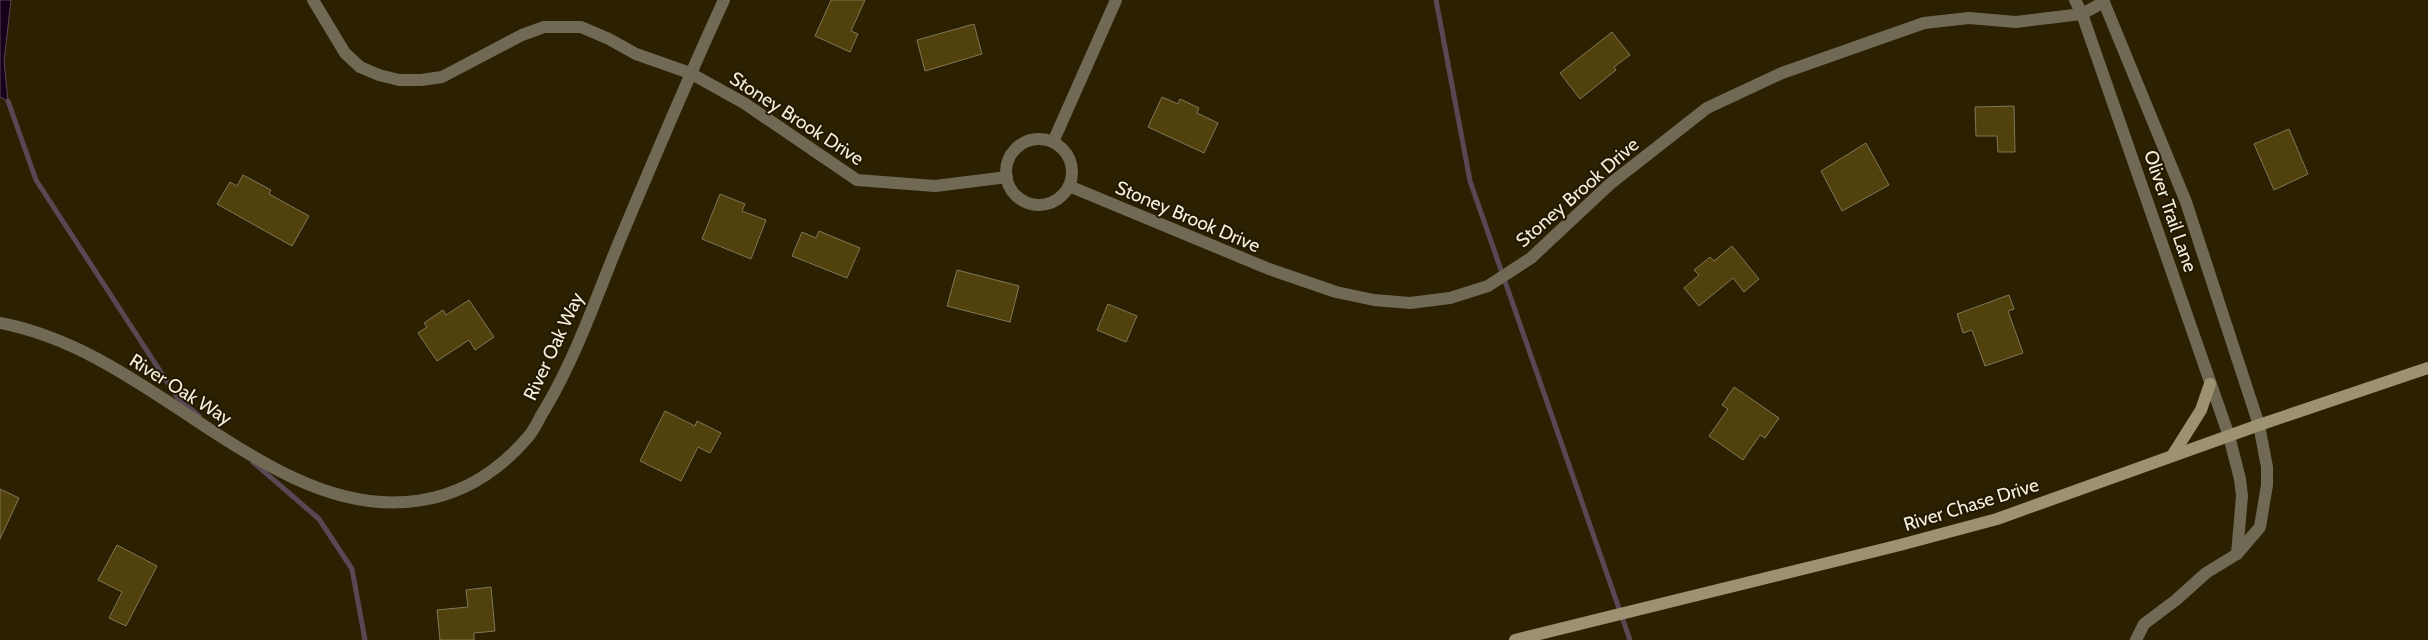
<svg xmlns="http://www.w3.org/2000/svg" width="2428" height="640" font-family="Cabin,sans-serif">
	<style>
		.water { fill: #17001a; stroke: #594754 }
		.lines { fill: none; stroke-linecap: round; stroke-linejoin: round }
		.stream { stroke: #594754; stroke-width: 5 }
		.building { fill: #50410d; stroke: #827756 }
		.street { stroke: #706954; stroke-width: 12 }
		.secondary { stroke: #9c9170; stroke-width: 12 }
		.labels { text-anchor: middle; stroke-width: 4; stroke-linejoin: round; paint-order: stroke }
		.street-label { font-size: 19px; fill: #f4eedc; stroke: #211800 }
	</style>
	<rect width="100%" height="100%" fill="#2b2102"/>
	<polygon class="water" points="0,0 11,0 4,61 8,101 0,97"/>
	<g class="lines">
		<g class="stream">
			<polyline points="1436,0 1470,181 1630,640"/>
			<polyline points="8,101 36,180 177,397 199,416"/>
			<polyline points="253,462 319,519 352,569 365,640"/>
		</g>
	</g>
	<g class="building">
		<polygon points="831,0 865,0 851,31 858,34 850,52 815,36"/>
		<polygon points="974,24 982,54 925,71 917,40"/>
		<polygon points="1612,32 1630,55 1614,67 1616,70 1580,99 1560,73"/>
		<polygon points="1162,97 1178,104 1180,99 1199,108 1197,113 1218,123 1204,153 1148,127"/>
		<polygon points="2014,106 2015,152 1998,152 1997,136 1976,136 1975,107"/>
		<polygon points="2289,129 2308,174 2274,190 2254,144"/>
		<polygon points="1866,143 1889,185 1842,211 1821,171"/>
		<polygon points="243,175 271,190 269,194 309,216 292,246 217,204 230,182 237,186"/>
		<polygon points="720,194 745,204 742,211 766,220 751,259 702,239"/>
		<polygon points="819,231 860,248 847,278 792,256 802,232 816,238"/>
		<polygon points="1732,246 1759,279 1744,292 1733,278 1699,306 1684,288 1699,275 1694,270 1710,257 1714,261"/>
		<polygon points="957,270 1019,286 1010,322 947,306"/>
		<polygon points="2009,295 2014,309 2008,311 2023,353 1985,366 1972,330 1963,333 1957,314"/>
		<polygon points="469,300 494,337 475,350 469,340 437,361 418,333 427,327 424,323 443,310 446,315"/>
		<polygon points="1108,304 1137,316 1126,342 1097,330"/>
		<polygon points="1734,387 1779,418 1765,438 1760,435 1743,460 1709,436 1728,409 1722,405"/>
		<polygon points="665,411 695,426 697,421 721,433 710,453 698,447 681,481 640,461"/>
		<polygon points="0,489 19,498 0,539"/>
		<polygon points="117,545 157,566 126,626 109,618 122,592 98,580"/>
		<polygon points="491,587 495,631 474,633 474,640 440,640 437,610 468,607 466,590"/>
	</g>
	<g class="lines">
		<g class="street">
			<polyline points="313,0 345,53 360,67 379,75 399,80 421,80 442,77 522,35 544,27 581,27 609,39 636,54 690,73 744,103 857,180 935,186 1007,177"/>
			<polyline points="2075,0 2082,14 2229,436 2240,479 2242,496 2237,554"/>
			<polyline points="2103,0 2186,202 2259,425 2267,467 2267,485 2260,527 2237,554 2206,573 2176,600 2144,624 2136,640"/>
			<circle cx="1039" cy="172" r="33"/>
			<polyline points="1053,142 1116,0"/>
			<polyline points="1069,186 1269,269 1336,292 1374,300 1410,303 1450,298 1488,286 1531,258 1610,184 1707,108 1782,73 1924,23 1969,18 2016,22 2082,14 2104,2"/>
			<path d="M0,323C111,344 194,431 294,478C379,518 464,512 528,437C535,429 539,418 545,409C576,357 596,298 619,242C653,161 687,80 724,0"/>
		</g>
		<g class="secondary">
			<polyline points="2172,456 2201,410 2210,384"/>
			<polyline points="1515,640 1900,545 1997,519 2259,425 2428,368"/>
		</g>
	</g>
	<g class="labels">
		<g class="street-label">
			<text transform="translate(797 118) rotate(33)" y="7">Stoney Brook Drive</text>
			<text transform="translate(1577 192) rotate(-41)" y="7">Stoney Brook Drive</text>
			<text transform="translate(2171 211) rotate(71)" y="7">Oliver Trail Lane</text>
			<text transform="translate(1188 216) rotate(23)" y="7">Stoney Brook Drive</text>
			<text transform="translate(553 346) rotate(-65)" y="7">River Oak Way</text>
			<text transform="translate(181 389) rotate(32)" y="7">River Oak Way</text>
			<text transform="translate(1971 504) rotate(-17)" y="7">River Chase Drive</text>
		</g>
	</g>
</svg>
